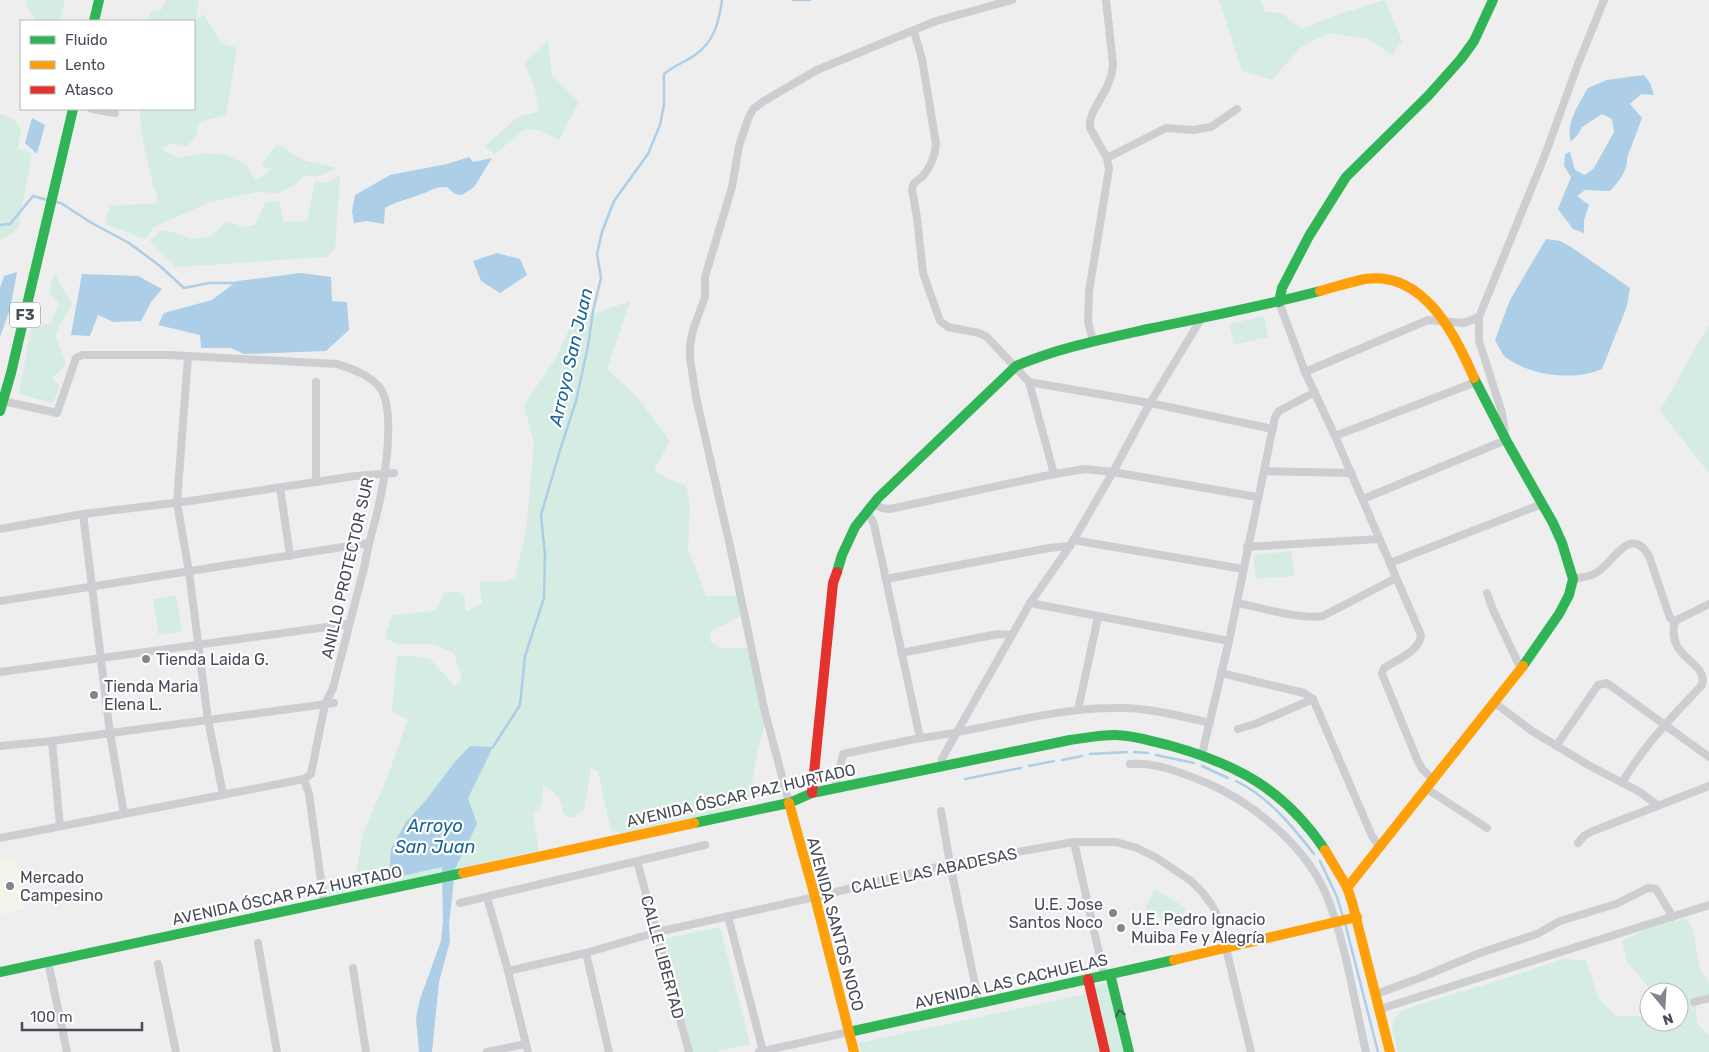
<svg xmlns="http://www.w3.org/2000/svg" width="1709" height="1052" font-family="Rubik,sans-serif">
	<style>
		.commercial { fill: #f5f4ea }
		.green { fill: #d4ece2 }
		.water { fill: #accee6 }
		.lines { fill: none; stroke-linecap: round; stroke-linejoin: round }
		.stream { stroke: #accee6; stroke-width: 2.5 }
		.street { stroke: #ccced1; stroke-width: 8 }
		.fast { stroke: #30b455; stroke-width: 10 }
		.slow { stroke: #ff9f0a; stroke-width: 10 }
		.jam { stroke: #e5322d; stroke-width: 10 }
		.oneway { stroke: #445c58 }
		.poi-dot { fill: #81858c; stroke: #fff; stroke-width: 2 }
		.labels { text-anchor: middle; stroke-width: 4.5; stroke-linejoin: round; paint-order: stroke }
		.shield { fill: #fff; stroke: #7e828a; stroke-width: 1 }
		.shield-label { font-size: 15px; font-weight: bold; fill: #474c58 }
		.street-label { font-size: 16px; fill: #474c58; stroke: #fff }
		.poi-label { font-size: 16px; fill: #474c58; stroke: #fff; text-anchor: start }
		.water-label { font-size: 18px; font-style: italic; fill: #196499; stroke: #fff }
	</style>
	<rect width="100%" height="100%" fill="#eee"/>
	<polygon class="commercial" points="15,859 24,909 0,914 0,862"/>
	<g class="green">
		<polygon points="26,0 65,0 60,21 37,21 27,8"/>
		<path d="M166,0H199L196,20L204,14L221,43L237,48L226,115L199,122L195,138L187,146L171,143L161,149L178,158L205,153L226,155L245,164L256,180L272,169L261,166L277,144L304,160L337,168L316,177L305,175L293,186L277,193L256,192L208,203L154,227L145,239L105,224L110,206L157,203C158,195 154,189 152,181C147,158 140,134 140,111L149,109H194V21H148L151,12L161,10Z"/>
		<polygon points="1219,0 1261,0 1265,12 1281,13 1302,29 1339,14 1385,0 1402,41 1392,55 1368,39 1329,33 1301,47 1272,80 1242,71"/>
		<polygon points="548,40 552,75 579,102 559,140 538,130 525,129 495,154 484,147 518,117 539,111 534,86 524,63"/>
		<polygon points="0,114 12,118 21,129 18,149 32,153 18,229 0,240"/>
		<polygon points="340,175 335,249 325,257 176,267 150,241 160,231 173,232 191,239 212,236 226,221 243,227 254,225 266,202 279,201 284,222 307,221 315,182 327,182"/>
		<polygon points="54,273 72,304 55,334 66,365 52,378 60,386 53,403 19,394 31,329 51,322 59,304 49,292"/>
		<polygon points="630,301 607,369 638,398 670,441 654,470 668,479 686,485 690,506 688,549 706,596 738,596 741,616 711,631 710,641 720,648 751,648 767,717 757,753 750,797 718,815 622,833 611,831 598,771 591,768 584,810 574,817 565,817 559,797 543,785 542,805 533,814 539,852 519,855 470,867 330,898 324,886 356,873 363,833 387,778 408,719 392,712 397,655 429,658 455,686 462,679 454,653 434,644 397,644 385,638 392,615 426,612 437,609 444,593 459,592 465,597 465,612 482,603 479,581 504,582 515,578 526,531 534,443 524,405 556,358 573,321"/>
		<polygon points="1264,316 1268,337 1234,345 1229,324"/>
		<polygon points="1709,324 1709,473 1660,411"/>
		<polygon points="1292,551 1294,576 1255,579 1254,555"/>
		<polygon points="176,595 182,631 159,635 153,599"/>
		<polygon points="1155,889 1186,908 1176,927 1145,909"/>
		<polygon points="1686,918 1693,929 1700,970 1709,981 1709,998 1696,1005 1697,1023 1709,1036 1709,1052 1398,1052 1392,1030 1394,1018 1402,1011 1418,1005 1513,976 1562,959 1586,960 1599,1000 1617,1016 1643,1016 1649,1008 1649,1022 1679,1022 1679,992 1649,992 1647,985 1627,962 1622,941 1648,929"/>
		<polygon points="720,927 750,1044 715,1052 693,1052 664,939"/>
		<polygon points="1106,983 1109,986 1124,1052 1109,1052 1094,989 1097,985"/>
		<polygon points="1086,994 1100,1052 861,1052 859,1043"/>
	</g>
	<g class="water">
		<path d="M1644,75L1650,83L1654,95L1641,94L1630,104L1642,118L1627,158C1628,171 1618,182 1610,191L1585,190L1577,196L1589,205L1584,220V233L1573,229L1558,209L1571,177L1564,166L1565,154L1570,152L1575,170L1585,175L1594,168L1614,132L1612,119L1602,114L1582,127L1579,133L1571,142C1565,124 1579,104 1588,88L1607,80Z"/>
		<polygon points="32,118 45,125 37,154 25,143"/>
		<path d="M469,157L473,162L492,158L474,187L462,195L455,194L447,187C432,187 429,192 416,196C405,200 395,202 385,208L384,224L367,221L354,223L352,211L355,195L390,175L447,164Z"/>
		<path d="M1546,239L1560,241L1571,247L1630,288L1627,306L1602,369C1574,381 1533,376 1508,359C1502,356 1498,345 1495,340L1510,300Z"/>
		<polygon points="497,253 520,259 527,275 500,293 481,281 473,261"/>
		<polygon points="17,272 10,309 0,337 0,288 4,276"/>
		<polygon points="301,273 331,277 332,301 347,302 349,330 326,351 244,354 231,348 201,348 200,335 158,325 164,313 212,300 237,281"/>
		<polygon points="82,274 138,276 162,289 151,302 141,321 114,322 98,315 90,336 71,335"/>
		<polygon points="470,746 493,747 468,798 477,824 455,869 449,925 450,941 439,982 432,1052 419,1052 416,1018 420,999 441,941 443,922 442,867 389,879 391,849 406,822 426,800 454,763"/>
	</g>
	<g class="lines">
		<g class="stream">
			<polyline points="793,0 810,0"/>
			<polyline points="55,202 61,203 90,222 129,243 160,266 184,288 209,283 237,283"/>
			<polyline points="0,225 10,224 33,196 47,200"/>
			<path d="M493,747L520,705L525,656L544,598L545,555L541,515L561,447L576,401L588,346L593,311L601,278L597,254L602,232L614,201L648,154L660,125L664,105V74C675,65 685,62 695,55C714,42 719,22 722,0"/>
			<polyline points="1134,752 1148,753"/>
			<polyline points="1090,754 1127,752"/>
			<polyline points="1156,755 1194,763"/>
			<polyline points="1062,760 1082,756"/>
			<polyline points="1029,766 1054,761"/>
			<polyline points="1202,766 1228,778"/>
			<polyline points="965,779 1021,768"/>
			<path d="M1236,781C1269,797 1292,826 1314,854"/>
			<polyline points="1320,861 1337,897 1343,917"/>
			<polyline points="1345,923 1378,1052"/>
		</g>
		<g class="street">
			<path d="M914,31L922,59L936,144C935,157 931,167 922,177C917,181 913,182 912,189L917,218L923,273L940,321L948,327L979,333L987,337L1029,382"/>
			<polyline points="92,109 115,113"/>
			<polyline points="1107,158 1166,128 1193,130 1211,127 1237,109"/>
			<path d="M1279,302L1305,372L1335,436L1421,635C1420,651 1396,660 1384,668L1382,674L1417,759L1422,769L1434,780"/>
			<polyline points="1093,341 1088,322 1089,291 1109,169 1107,158 1090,128 1090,121 1093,112 1107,87 1112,73 1113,64 1106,0"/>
			<polyline points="188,356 177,503 189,572 208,720 223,794"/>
			<polyline points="1305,372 1428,320 1464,323 1479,317"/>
			<path d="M3,401L57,413L76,358L82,355H170L337,364C352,369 369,374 380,388C396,409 385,478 379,504C375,525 368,542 365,564L333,688L325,704L311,774L304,779L309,794L324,902"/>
			<polyline points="1335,436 1476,382"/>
			<polyline points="1264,471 1351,473"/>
			<polyline points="1054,474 1029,382 1150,403 1273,429"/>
			<polyline points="316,482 316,382"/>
			<polyline points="280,487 290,556"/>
			<polyline points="1363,499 1506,440 1502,413 1479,341 1479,317 1545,155 1578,64 1604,0"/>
			<polyline points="873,504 882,508 890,509 1054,474 1085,469 1113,472 1257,497"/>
			<path d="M867,511L874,524L920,738C986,730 1049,708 1116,708C1147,707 1180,716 1210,723"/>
			<polyline points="83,514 110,733 124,814"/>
			<polyline points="0,529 83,514 190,501 355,476 394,473"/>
			<polyline points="1073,540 1243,569"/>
			<polyline points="1247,547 1379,539"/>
			<polyline points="1390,563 1542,504"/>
			<polyline points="886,579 1049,548 1070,546"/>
			<path d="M1573,579C1582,577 1592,577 1599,571C1615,559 1631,525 1649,556L1670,618L1675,621L1709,604"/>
			<polyline points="1487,593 1493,610 1521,669"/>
			<polyline points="0,601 368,543"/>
			<polyline points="1030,603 1229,641"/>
			<path d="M1237,603C1260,607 1300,620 1323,616L1396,578"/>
			<polyline points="901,653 998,634 1012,635"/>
			<polyline points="0,672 349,624"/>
			<polyline points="1221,673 1304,693 1313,699 1372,836 1380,848"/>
			<polyline points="1495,703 1532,731 1590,766 1640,792 1658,806"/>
			<polyline points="1078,710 1098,617"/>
			<polyline points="1238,729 1255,724 1313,699"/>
			<polyline points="52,741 60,826"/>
			<polyline points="0,746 52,741 334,703"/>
			<polyline points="1556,746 1598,685 1607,683 1709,757"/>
			<polyline points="1202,754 1229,641 1275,417 1279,411 1315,392"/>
			<path d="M1130,764C1157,762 1182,773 1207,783C1254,803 1305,846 1326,894C1346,943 1354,1001 1366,1052"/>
			<polyline points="942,766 942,759 954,737 1012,635 1030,603 1070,546 1113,472 1150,403 1201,319"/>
			<path d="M1622,783C1644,745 1672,717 1702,685C1709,661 1665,659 1675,621"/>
			<polyline points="835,788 843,754 920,738"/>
			<polyline points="1427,789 1487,828"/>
			<polyline points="789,803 764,708 732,555 696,397 690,358 690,345 693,330 705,297 705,277 732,187 739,146 748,119 753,109 764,101 817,70 936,21 1012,0"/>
			<polyline points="941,811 950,864 979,1003"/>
			<polyline points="0,838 304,779"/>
			<polyline points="1074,842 1104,975"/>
			<polyline points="1578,843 1585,835 1593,831 1709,786"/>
			<polyline points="637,861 689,1052"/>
			<polyline points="487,897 508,971 528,1052"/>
			<polyline points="460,903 705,845"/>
			<polyline points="728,916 763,1051"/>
			<polyline points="258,943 277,1052"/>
			<polyline points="586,953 609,1052"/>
			<polyline points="48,961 67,1052"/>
			<polyline points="158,964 176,1052"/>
			<polyline points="353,968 366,1052"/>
			<polyline points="508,971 586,953 657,932 815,897 950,864 1074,842 1116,842 1137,848 1157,858 1191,881 1202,892 1212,905 1219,919 1251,1052"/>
			<polyline points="1376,994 1417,979 1480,953 1537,934 1560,921 1616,904 1648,888 1656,889 1673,917"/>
			<polyline points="1694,1002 1709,998"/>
			<polyline points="1380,1009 1709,905"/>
			<polyline points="487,1052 526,1044"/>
			<polyline points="759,1052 849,1032"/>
		</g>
		<g class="fast">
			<polyline points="94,21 99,0"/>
			<polyline points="1279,302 1282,288 1309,236 1346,177 1428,96 1461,59 1474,41 1493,0"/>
			<polyline points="1474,378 1506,440 1553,523 1562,543 1573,579 1569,595 1559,614 1523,666"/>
			<polyline points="0,411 11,373 73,109"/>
			<path d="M837,572L842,555L855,527L878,498L1016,366C1058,348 1103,339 1148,329C1206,317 1263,306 1320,291"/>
			<path d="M694,823L789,803L812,793L1070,740C1085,738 1100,735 1115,735C1133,735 1150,741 1168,745C1237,764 1284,789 1325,850"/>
			<polyline points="0,972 463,873"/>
			<polyline points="1110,974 1129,1052"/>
			<polyline points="849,1032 1174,960"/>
		</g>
		<g class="slow">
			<path d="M1320,291C1335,287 1350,282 1365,279C1423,270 1455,334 1474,378"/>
			<polyline points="789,803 815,897 854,1052"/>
			<polyline points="1325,850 1347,887 1352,902 1390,1052"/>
			<polyline points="463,873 694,823"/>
			<polyline points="1347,888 1523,666"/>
			<polyline points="1174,960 1357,917"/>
		</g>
		<g class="jam">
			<polyline points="812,793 833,583 837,572"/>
			<polyline points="1088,979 1105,1052"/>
		</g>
	</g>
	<defs><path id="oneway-chevron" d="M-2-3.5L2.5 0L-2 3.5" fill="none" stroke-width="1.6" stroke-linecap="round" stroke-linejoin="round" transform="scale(1.25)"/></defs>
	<use class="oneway" href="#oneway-chevron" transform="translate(1120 1013) rotate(-103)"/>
	<g class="poi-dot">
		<circle cx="146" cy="659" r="5"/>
		<circle cx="94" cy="695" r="5"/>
		<circle cx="10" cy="886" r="5"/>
		<circle cx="1113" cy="913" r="5"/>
		<circle cx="1121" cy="928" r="5"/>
	</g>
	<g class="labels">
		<rect class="shield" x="10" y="302.5" width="30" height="25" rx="4"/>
		<g class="shield-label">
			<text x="25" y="320">F3</text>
		</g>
		<g class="street-label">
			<text transform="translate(347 568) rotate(-77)" y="6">ANILLO PROTECTOR SUR</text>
			<text transform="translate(741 795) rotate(-13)" y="6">AVENIDA ÓSCAR PAZ HURTADO</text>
			<text transform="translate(934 870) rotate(-12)" y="6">CALLE LAS ABADESAS</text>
			<text transform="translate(287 895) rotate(-12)" y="6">AVENIDA ÓSCAR PAZ HURTADO</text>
			<text transform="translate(836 924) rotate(75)" y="6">AVENIDA SANTOS NOCO</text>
			<text transform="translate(663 957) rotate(75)" y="6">CALLE LIBERTAD</text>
			<text transform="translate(1011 981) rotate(-13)" y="6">AVENIDA LAS CACHUELAS</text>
		</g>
		<g class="poi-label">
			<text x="156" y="665">Tienda Laida G.</text>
			<text x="104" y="692">Tienda Maria<tspan x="104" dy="18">Elena L.</tspan></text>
			<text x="20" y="883">Mercado<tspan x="20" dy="18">Campesino</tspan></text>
			<text x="1103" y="910" text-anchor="end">U.E. Jose<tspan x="1103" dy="18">Santos Noco</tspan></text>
			<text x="1131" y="925">U.E. Pedro Ignacio<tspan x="1131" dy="18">Muiba Fe y Alegría</tspan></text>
		</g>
		<g class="water-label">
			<text transform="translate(571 357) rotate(-77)" y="6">Arroyo San Juan</text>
			<text x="435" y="832">Arroyo<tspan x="435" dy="21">San Juan</tspan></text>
		</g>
	</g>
	<rect x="20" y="20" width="175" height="90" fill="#ffffff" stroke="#b5b7bc"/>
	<rect x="30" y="36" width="25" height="8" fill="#30b455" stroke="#b5b7bc"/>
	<text x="65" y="45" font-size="15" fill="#474c58">Fluido</text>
	<rect x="30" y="61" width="25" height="8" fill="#ff9f0a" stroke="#b5b7bc"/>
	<text x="65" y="70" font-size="15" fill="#474c58">Lento</text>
	<rect x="30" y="86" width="25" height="8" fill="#e5322d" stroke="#b5b7bc"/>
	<text x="65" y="95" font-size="15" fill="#474c58">Atasco</text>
	<g transform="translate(1664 1007) rotate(162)"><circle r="24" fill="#ffffff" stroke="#b5b7bc"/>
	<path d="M0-4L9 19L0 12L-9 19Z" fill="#81858c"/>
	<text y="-8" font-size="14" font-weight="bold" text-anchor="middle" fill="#474c58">N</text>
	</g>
	<path d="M22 1022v8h120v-8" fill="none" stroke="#474c58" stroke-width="2.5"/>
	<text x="30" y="1022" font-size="15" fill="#474c58" stroke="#ffffff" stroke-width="4" paint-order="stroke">100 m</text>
</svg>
